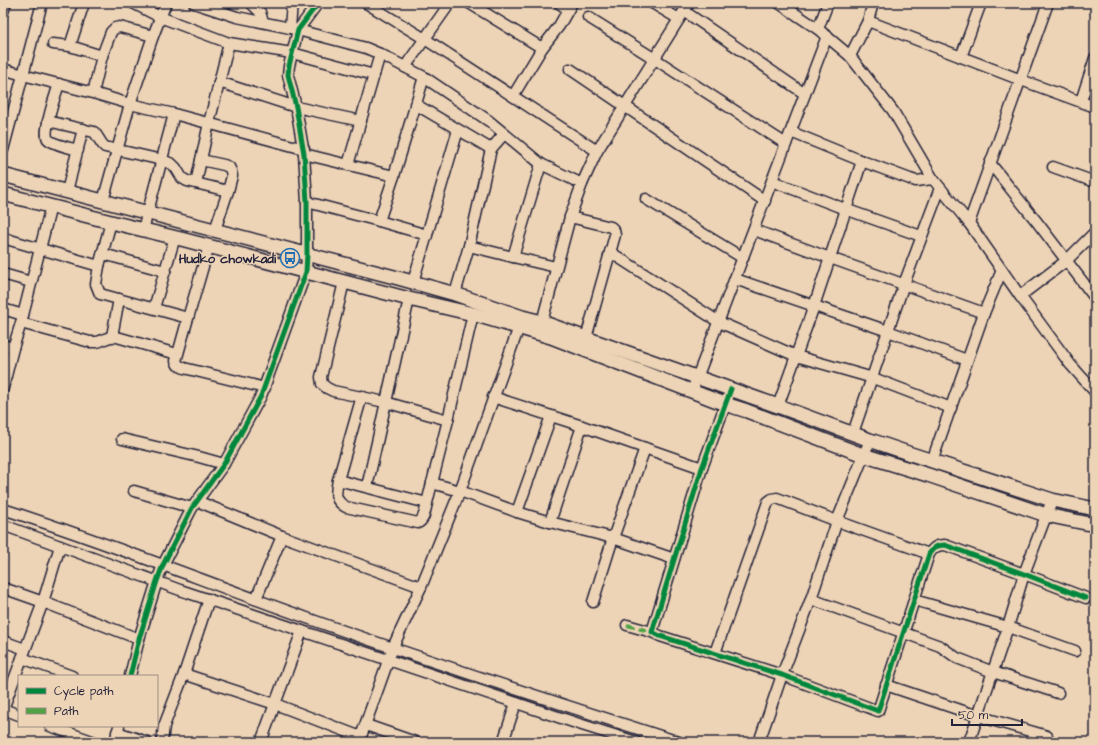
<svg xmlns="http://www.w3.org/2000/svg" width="1098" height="745" font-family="'Architects Daughter',sans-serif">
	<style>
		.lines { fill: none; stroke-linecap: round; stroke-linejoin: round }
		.minor-casing { stroke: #22223b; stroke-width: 13 }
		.major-casing { stroke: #22223b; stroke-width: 16 }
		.minor { stroke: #eed4b6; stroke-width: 10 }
		.major { stroke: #eed4b6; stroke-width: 13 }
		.quiet { stroke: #50a245; stroke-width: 4; stroke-dasharray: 8 4; stroke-linecap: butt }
		.cycleway-casing { stroke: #eed4b6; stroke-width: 8 }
		.cycleway { stroke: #00873e; stroke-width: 5 }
		.labels { text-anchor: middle; stroke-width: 3; stroke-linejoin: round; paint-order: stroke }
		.poi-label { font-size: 13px; font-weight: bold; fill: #22223b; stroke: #eed4b6; text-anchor: end }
	</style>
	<rect width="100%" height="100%" fill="#eed4b6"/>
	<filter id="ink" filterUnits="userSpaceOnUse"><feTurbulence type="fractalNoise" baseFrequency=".025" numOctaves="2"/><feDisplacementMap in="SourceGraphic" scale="8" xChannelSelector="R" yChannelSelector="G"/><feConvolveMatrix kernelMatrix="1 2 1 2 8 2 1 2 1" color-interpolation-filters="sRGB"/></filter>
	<g filter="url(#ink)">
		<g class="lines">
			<defs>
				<g id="minor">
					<polyline points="133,3 160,17 229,43 292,53 374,75"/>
					<polyline points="194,3 237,17 290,28 366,48 380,54 424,77 394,176 379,221 307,202"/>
					<polyline points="251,3 260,12 263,22"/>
					<polyline points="366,3 425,39 597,151 689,3"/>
					<polyline points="469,3 542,48"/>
					<polyline points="559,3 568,9"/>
					<polyline points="652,3 679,19"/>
					<polyline points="779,3 818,29 850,56 893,111 933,179 969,223 1020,296 1070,364 1095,392"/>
					<polyline points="684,11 805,94"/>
					<polyline points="3,12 6,3"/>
					<polyline points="588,17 655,59 786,144"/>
					<polyline points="868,21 873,3"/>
					<polyline points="290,28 292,3"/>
					<polyline points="818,29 828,3"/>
					<polyline points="53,44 70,46 102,56"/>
					<polyline points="70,46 84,3"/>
					<polyline points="850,56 868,21 1021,80 1095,107"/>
					<polyline points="961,57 981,3"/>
					<polyline points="405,67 450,3"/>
					<polyline points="3,69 23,75 42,3"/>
					<polyline points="570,69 765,201"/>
					<polyline points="424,77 489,121 541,164"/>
					<polyline points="219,82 296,107 361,121"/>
					<path d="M59,84C56,93 42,134 48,139C52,144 71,148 78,150"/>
					<polyline points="93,93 102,56 111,32 115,28 120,27 153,36"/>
					<polyline points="513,96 542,48 559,26 572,3"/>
					<polyline points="1081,101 1095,58"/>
					<polyline points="415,104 491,149"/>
					<path d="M48,121L94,132C99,137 100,143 105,147L162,160L172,164L176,168L182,178L187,181L228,191"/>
					<polyline points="791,132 862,161"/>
					<polyline points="3,150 23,75 93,93 130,104 153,36 166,3"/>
					<polyline points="304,154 394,176"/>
					<polyline points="201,160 224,165 229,167 231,171 232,176 228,191 215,230"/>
					<polyline points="990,163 1037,222 1095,298"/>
					<polyline points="348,165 380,54"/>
					<polyline points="1053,167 1095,182"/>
					<polyline points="772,181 845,209 921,236"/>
					<polyline points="196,183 209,123 229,43"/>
					<polyline points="67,191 83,129"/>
					<polyline points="646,199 743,258"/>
					<polyline points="103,201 130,104 174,114 304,149"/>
					<polyline points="570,217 611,227 614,230 615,235 586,338"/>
					<polyline points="379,221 427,235"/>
					<polyline points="111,222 99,266 96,284 100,294 188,318 176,361 178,365 184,368 265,388"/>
					<polyline points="969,223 1048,3"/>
					<polyline points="143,230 174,114"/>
					<polyline points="754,230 830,258 984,313"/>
					<polyline points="3,238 99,266"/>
					<polyline points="469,246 513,257"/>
					<polyline points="610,252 719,322 796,356 873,378 951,408"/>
					<polyline points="103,254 165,271"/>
					<polyline points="556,267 513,257 541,164 582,184"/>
					<polyline points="3,274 31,282"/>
					<polyline points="735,279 888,331 967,360"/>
					<polyline points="344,282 321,377 322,384 327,388 333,391 385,402 448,420 432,483 460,491 421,587 393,647 359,742"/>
					<polyline points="413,282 458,130"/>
					<polyline points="455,294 469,246 491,149 504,134"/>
					<polyline points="1020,296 1066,261 1095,232"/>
					<polyline points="154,308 175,237"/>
					<polyline points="3,309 23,315"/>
					<polyline points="188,318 209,246"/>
					<polyline points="542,322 570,217 582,184 597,151"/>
					<path d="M21,323L90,342C92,342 96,342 97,342C106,340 107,335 117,337L177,354"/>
					<polyline points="519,327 460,491 517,512 550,522 613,538 674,559"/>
					<polyline points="112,336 119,299"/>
					<polyline points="3,345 13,348"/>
					<polyline points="3,388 13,348 21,323 51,206"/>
					<path d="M731,389L702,468L652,632L660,636L782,675L878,711L929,554C934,547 937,545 945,545L1024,574L1086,598"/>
					<polyline points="692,391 827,36"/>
					<polyline points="362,396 338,480 427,503 432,483"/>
					<polyline points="493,397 582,426 702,468"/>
					<polyline points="778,406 814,306 862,161 910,179 916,181 933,179"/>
					<polyline points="448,420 473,314"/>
					<polyline points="853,433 904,284 940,188"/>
					<polyline points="122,439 199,457 224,464"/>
					<polyline points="932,461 984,313 1002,270"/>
					<path d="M338,480C336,492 333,500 346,507L418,523C425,519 425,510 427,503"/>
					<polyline points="367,487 409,299"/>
					<polyline points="134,491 192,508"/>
					<polyline points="197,501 282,536 421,587"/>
					<path d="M3,509C106,542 206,582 307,618C430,662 554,702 679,742"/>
					<polyline points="517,512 551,416"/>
					<polyline points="550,522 582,426"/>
					<polyline points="3,525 180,590 579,724 636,742"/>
					<polyline points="3,588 43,602 139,639"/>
					<polyline points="256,599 282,536"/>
					<polyline points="811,599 940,646 957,658 993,672 1058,693"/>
					<polyline points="914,600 1008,627 1075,651"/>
					<polyline points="593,602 613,538 645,448"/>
					<polyline points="627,625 652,632"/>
					<polyline points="3,641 25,649"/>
					<polyline points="715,653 768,502 772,499 777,498 837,521 929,554"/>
					<polyline points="22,658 72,676"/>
					<polyline points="184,674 275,704 361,737"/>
					<polyline points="130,676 139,639 157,581 163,565 192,508 224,464 261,396 306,272 307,254 307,202 304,154 296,107 288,75 289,66 298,30 318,3"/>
					<polyline points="886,685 978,716 1047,736"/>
					<polyline points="3,709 43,602 60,546"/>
					<polyline points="3,709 19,715"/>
					<polyline points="366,725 415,742"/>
					<polyline points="50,726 95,742"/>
					<polyline points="117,732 147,742"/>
					<polyline points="115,742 119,726"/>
					<polyline points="162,742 164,726 184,674 209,599"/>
					<polyline points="261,742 302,631"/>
					<polyline points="503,742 516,703"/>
					<polyline points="759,742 782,675 811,599 837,521 870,440"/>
					<polyline points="969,742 1008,627 1024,574 1052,500"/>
				</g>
				<g id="major">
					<polyline points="3,175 398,278 455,294 522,317 542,322 586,338 778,406 870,440 911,454 1052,500 1095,509"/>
					<polyline points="3,194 111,222 185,240 409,299 473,314 551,337 725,404 747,411 863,455 928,475 1046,515 1095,525"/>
				</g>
			</defs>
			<use href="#minor" class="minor-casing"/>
			<use href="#major" class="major-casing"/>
			<use href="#minor" class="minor"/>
			<use href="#major" class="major"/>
			<polyline class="quiet" points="627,625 652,632"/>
			<defs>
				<g id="cycleway">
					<path d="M731,389L702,468L652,632L660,636L782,675L878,711L929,554C934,547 937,545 945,545L1024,574L1086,598"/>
					<polyline points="130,676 139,639 157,581 163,565 192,508 224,464 261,396 306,272 307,254 307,202 304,154 296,107 288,75 289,66 298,30 318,3"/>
				</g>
			</defs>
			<use href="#cycleway" class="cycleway-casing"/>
			<use href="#cycleway" class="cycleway"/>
		</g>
	</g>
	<defs>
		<symbol id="bus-ring" viewBox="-11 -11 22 22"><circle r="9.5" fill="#eed4b6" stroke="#1f6fb2" stroke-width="1.5"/><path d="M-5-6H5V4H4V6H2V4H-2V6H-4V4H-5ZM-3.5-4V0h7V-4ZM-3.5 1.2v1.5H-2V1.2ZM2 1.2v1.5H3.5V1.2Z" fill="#1f6fb2"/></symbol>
	</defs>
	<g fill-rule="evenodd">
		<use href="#bus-ring" x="279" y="247" width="22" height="22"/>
	</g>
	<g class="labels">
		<g class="poi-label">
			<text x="276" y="263">Hudko chowkadi</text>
		</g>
	</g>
	<rect width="1098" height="745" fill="none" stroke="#eed4b6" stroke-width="16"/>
	<rect x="8" y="8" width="1082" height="729" fill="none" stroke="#22223b" stroke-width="1.5" filter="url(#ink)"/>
	<rect x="18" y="675" width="140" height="52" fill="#eed4b6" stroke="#9c8d85"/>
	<rect x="26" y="688" width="20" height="6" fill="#00873e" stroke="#9c8d85"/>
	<text x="54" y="695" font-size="12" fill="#22223b">Cycle path</text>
	<rect x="26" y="708" width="20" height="6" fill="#50a245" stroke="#9c8d85"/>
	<text x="54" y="715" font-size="12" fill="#22223b">Path</text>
	<path d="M952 719v6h70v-6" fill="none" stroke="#22223b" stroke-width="2"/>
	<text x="958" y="719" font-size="12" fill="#22223b" stroke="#eed4b6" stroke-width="3" paint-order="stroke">50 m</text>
</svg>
